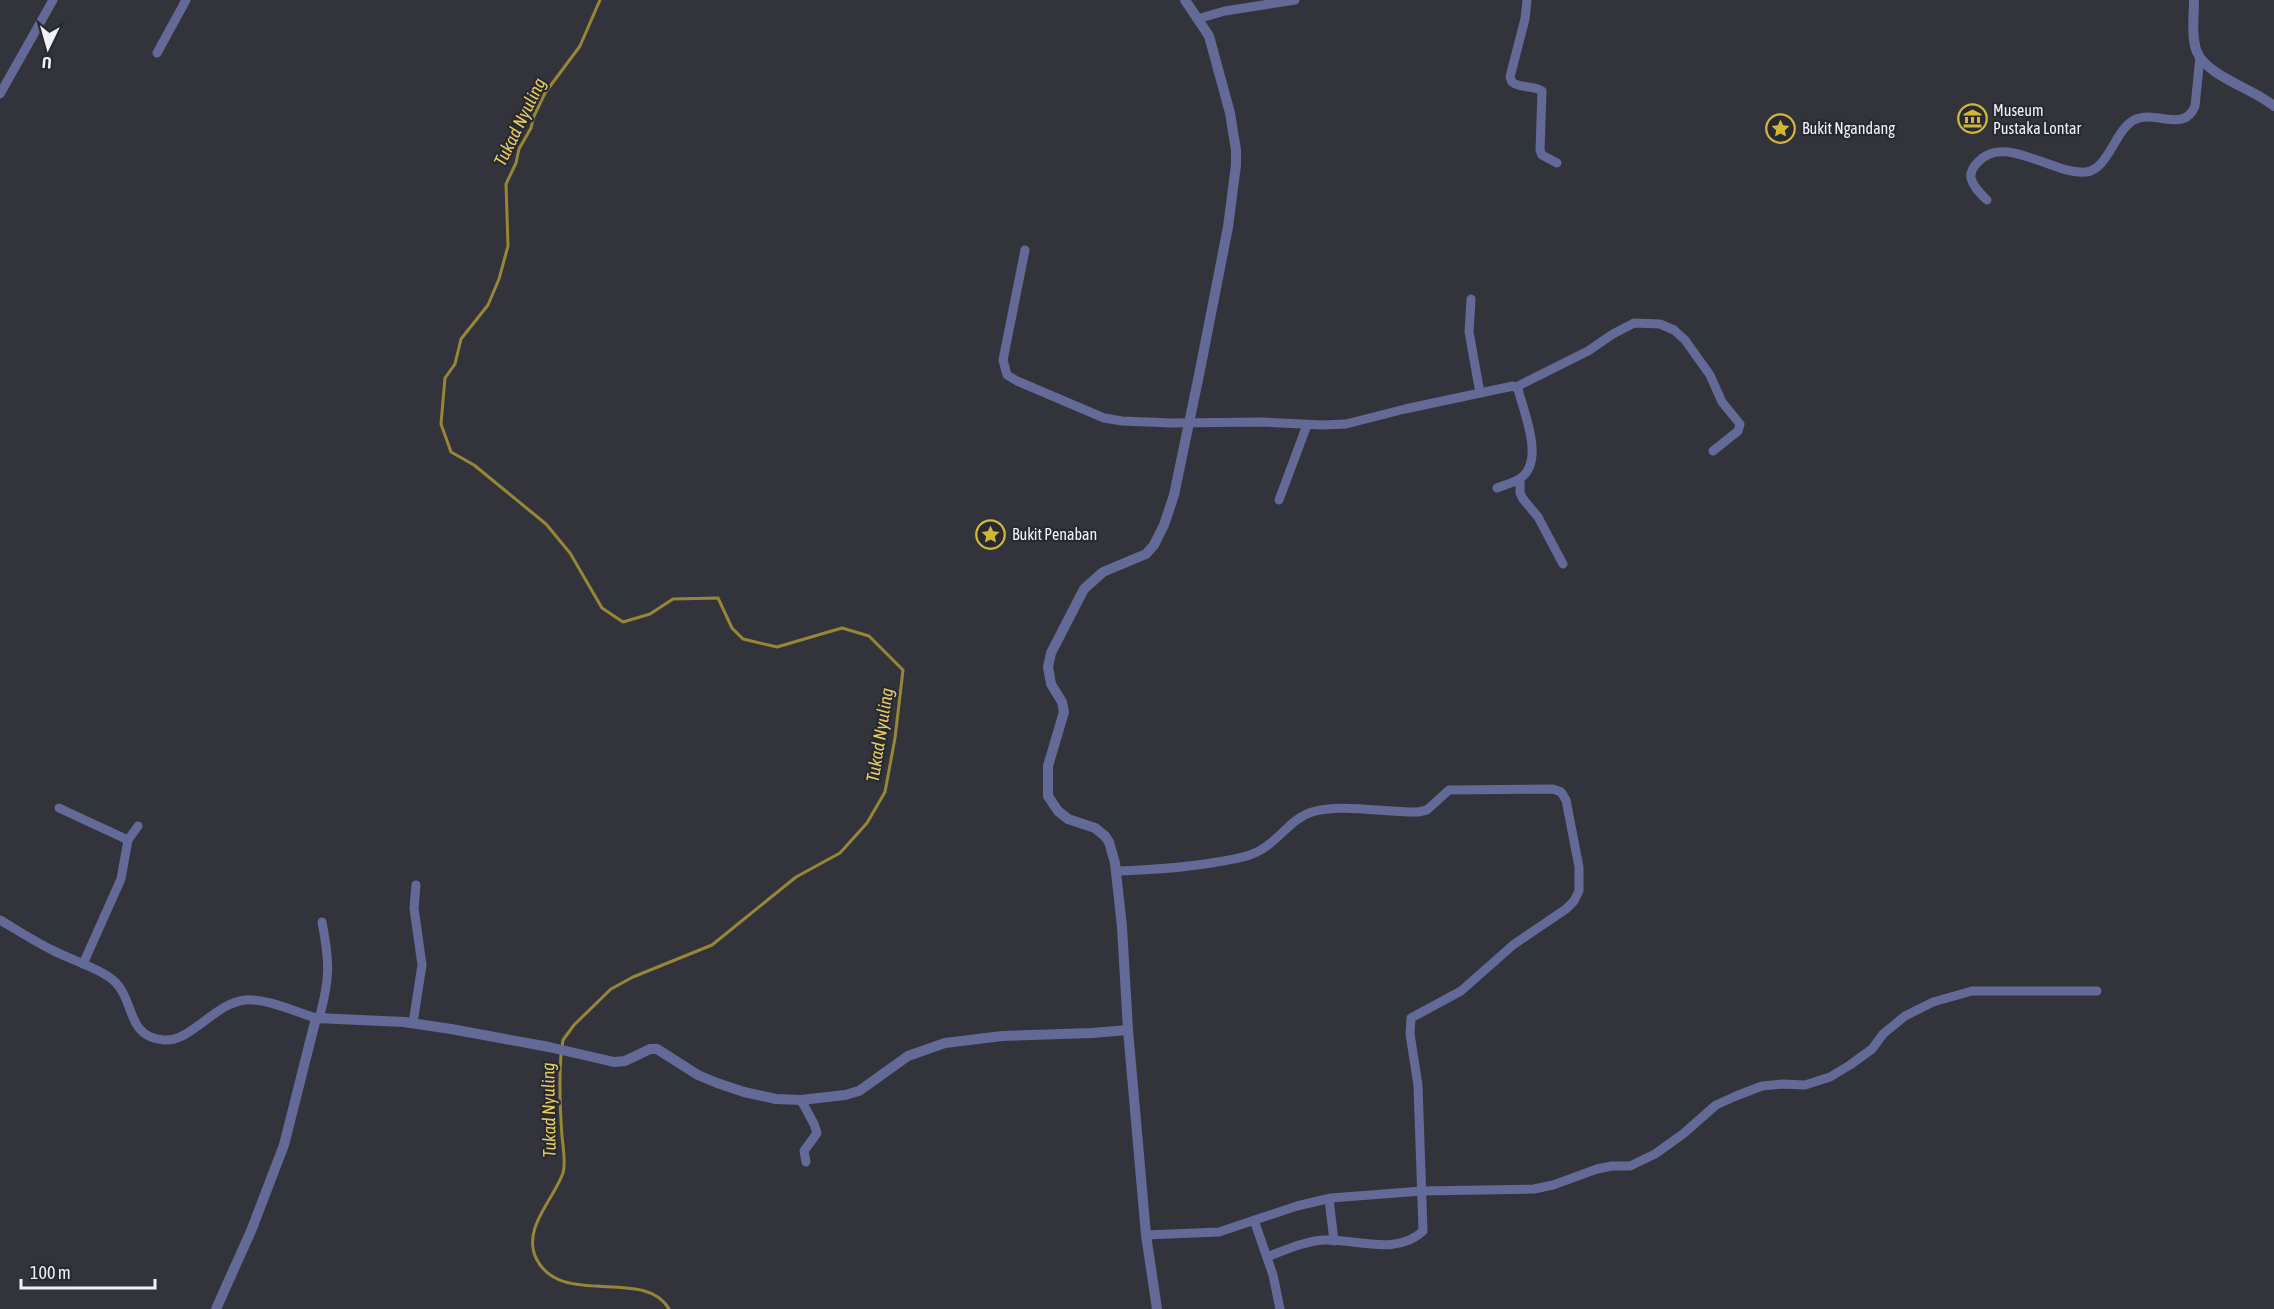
<svg xmlns="http://www.w3.org/2000/svg" width="2274" height="1309" font-family="'Asap Condensed',sans-serif">
	<style>
		.lines { fill: none; stroke-linecap: round; stroke-linejoin: round }
		.stream { stroke: #988637; stroke-width: 3 }
		.minor { stroke: #646a98; stroke-width: 9 }
		.tertiary { stroke: #646a98; stroke-width: 10 }
		.labels { text-anchor: middle; stroke-width: 4.5; stroke-linejoin: round; paint-order: stroke }
		.poi-label { font-size: 16px; fill: #f0f1f5; stroke: #292a31; text-anchor: start }
		.water-label { font-size: 18px; font-style: italic; fill: #e5cc60; stroke: #292a31 }
	</style>
	<rect width="100%" height="100%" fill="#33343b"/>
	<g class="lines">
		<g class="stream">
			<polyline points="562,1047 563,1040 574,1025 611,989 633,977 712,945 796,877 840,853 867,823 885,792 895,738 903,670 869,636 842,628 777,647 743,639 732,628 718,598 673,599 650,614 623,622 602,608 570,553 546,524 474,465 451,452 441,424 445,378 455,364 461,339 488,305 499,279 508,246 506,184 516,163 519,149 531,128 534,116 545,93 580,46 600,0"/>
			<path d="M561,1054C559,1081 560,1109 562,1136C563,1147 566,1163 563,1173C554,1199 522,1228 536,1258C560,1309 645,1266 669,1309"/>
		</g>
		<g class="minor">
			<path d="M1527,0L1525,19L1510,77L1512,82C1521,89 1533,85 1542,91L1540,150L1542,155L1557,163"/>
			<polyline points="1197,19 1225,11 1295,0"/>
			<polyline points="157,53 186,0"/>
			<polyline points="0,94 53,0"/>
			<path d="M1987,200C1981,194 1973,187 1971,178C1970,172 1974,166 1978,162C2004,133 2053,175 2086,172C2108,170 2115,130 2134,120C2155,109 2184,134 2195,106L2200,57"/>
			<path d="M1025,250L1003,360L1007,375L1017,381L1104,418L1122,421L1172,423L1262,422L1323,425L1346,424L1405,409L1513,386L1518,389C1524,413 1546,463 1519,479C1513,483 1504,485 1497,488"/>
			<polyline points="1471,299 1469,332 1480,393"/>
			<polyline points="1516,387 1588,351 1613,334 1634,323 1660,324 1674,330 1685,340 1710,375 1722,402 1740,424 1738,431 1713,451"/>
			<polyline points="1520,479 1520,493 1523,499 1538,517 1563,564"/>
			<polyline points="1279,500 1307,425"/>
			<polyline points="59,808 128,840"/>
			<path d="M1116,871C1150,870 1183,868 1217,862C1230,860 1245,858 1257,852C1279,842 1289,819 1312,812C1341,803 1387,813 1418,812L1427,810L1449,790L1553,789L1561,792L1566,800L1579,867V891L1574,901L1566,909L1513,945L1461,991L1411,1018L1410,1034L1418,1085L1423,1231C1397,1256 1356,1239 1324,1240C1305,1241 1285,1250 1267,1257"/>
			<path d="M0,920C17,930 34,941 52,950C69,959 105,970 117,984C135,1004 127,1037 164,1040C191,1042 215,1003 245,1000C266,998 296,1012 316,1018"/>
			<polyline points="83,964 121,879 128,840 138,826"/>
			<path d="M319,1019C330,978 330,963 322,922"/>
			<polyline points="413,1023 422,965 414,908 416,885"/>
			<polyline points="801,1100 814,1124 817,1133 804,1151 806,1162"/>
			<polyline points="1329,1199 1334,1241"/>
			<polyline points="1254,1220 1273,1275 1280,1309"/>
			<polyline points="1146,1235 1219,1232 1297,1206 1331,1198 1422,1191 1534,1189 1553,1185 1597,1169 1612,1166 1630,1166 1655,1154 1683,1134 1716,1105 1736,1096 1762,1086 1782,1084 1805,1085 1830,1077 1850,1065 1872,1049 1883,1034 1905,1016 1933,1002 1972,991 2097,991"/>
		</g>
		<g class="tertiary">
			<path d="M2194,0C2194,16 2191,37 2197,52C2207,76 2254,89 2274,106"/>
			<polyline points="216,1309 251,1231 284,1145 316,1018 404,1022 451,1029 549,1047 614,1062 625,1061 650,1049 657,1049 698,1075 717,1083 744,1092 776,1099 801,1100 845,1095 859,1091 908,1056 945,1043 1002,1036 1092,1033 1128,1030"/>
			<polyline points="1157,1309 1146,1235 1128,1030 1122,927 1115,863 1109,842 1105,836 1095,828 1068,819 1058,811 1048,796 1048,766 1064,712 1062,702 1051,684 1048,667 1051,653 1084,589 1103,572 1146,554 1154,545 1164,525 1174,495 1199,375 1228,227 1236,165 1236,150 1230,113 1209,36 1185,0"/>
		</g>
	</g>
	<defs>
		<symbol id="museum-ring" viewBox="-11 -11 22 22"><circle r="9.5" fill="#292a31" stroke="#d2b736" stroke-width="1.5"/><path d="M0-6L6-3V-2H-6V-3ZM-5-1h2V3h-2ZM-1-1h2V3h-2ZM3-1h2V3H3ZM-6 4H6V6H-6Z" fill="#d2b736"/></symbol>
		<symbol id="sight-ring" viewBox="-11 -11 22 22"><circle r="9.5" fill="#292a31" stroke="#d2b736" stroke-width="1.5"/><path d="M0-6L1.8-2.2L6-1.7L2.9 1.2L3.7 5.4L0 3.3L-3.7 5.4L-2.9 1.2L-6-1.7L-1.8-2.2Z" fill="#d2b736"/></symbol>
	</defs>
	<g fill-rule="evenodd">
		<use href="#museum-ring" x="1956" y="102" width="33" height="33"/>
		<use href="#sight-ring" x="1764" y="112" width="33" height="33"/>
		<use href="#sight-ring" x="974" y="518" width="33" height="33"/>
	</g>
	<g class="labels">
		<g class="poi-label">
			<text x="1993" y="116">Museum<tspan x="1993" dy="18">Pustaka Lontar</tspan></text>
			<text x="1802" y="134">Bukit Ngandang</text>
			<text x="1012" y="540">Bukit Penaban</text>
		</g>
		<g class="water-label">
			<text transform="translate(520 122) rotate(-64)" y="6">Tukad Nyuling</text>
			<text transform="translate(880 735) rotate(-81)" y="6">Tukad Nyuling</text>
			<text transform="translate(549 1110) rotate(-91)" y="6">Tukad Nyuling</text>
		</g>
	</g>
	<g transform="translate(48 48) rotate(185)" stroke="#292a31" stroke-width="4.5" paint-order="stroke">
	<path d="M0-4.5L10 22L0 15L-10 22Z" fill="#f0f1f5"/>
	<text y="-9" font-size="16" font-weight="bold" text-anchor="middle" fill="#f0f1f5">U</text>
	</g>
	<path d="M21 1279v9h134v-9" fill="none" stroke="#f0f1f5" stroke-width="3"/>
	<text x="30" y="1279" font-size="18" fill="#f0f1f5" stroke="#292a31" stroke-width="4.5" paint-order="stroke">100 m</text>
</svg>
